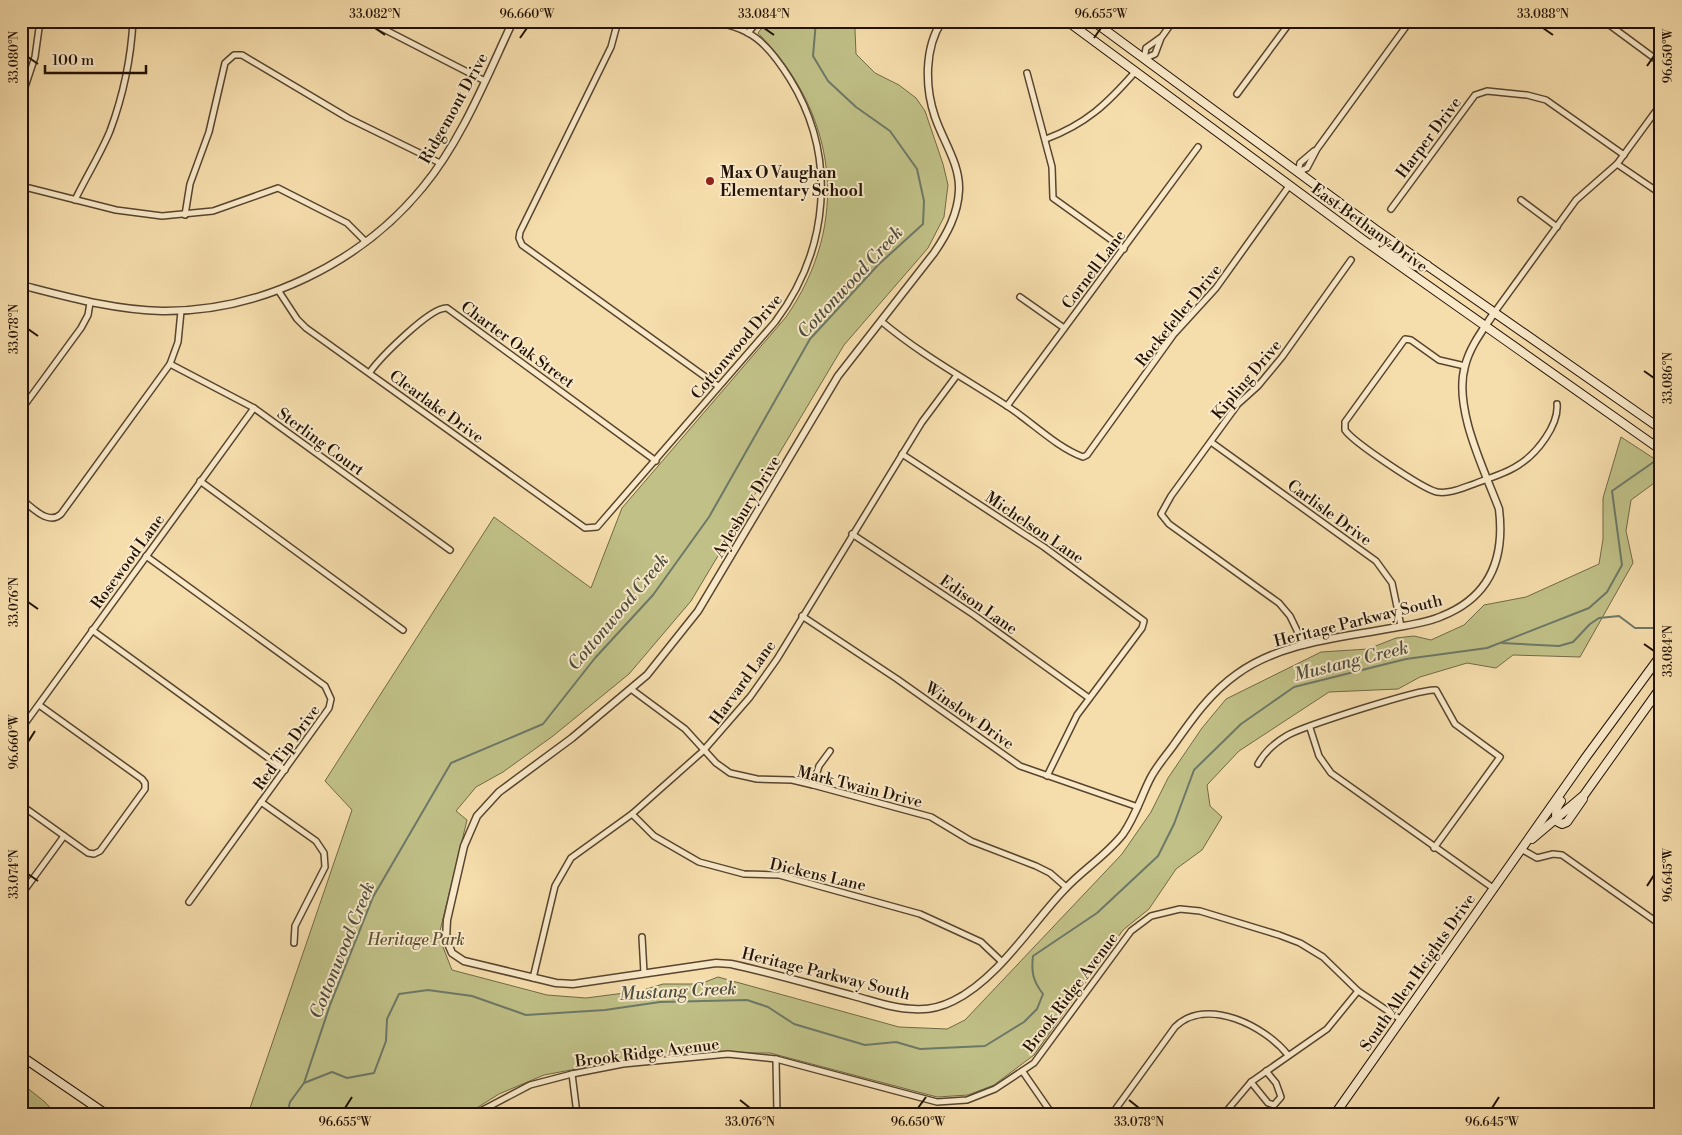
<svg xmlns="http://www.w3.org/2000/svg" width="1682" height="1135" font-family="'Libre Bodoni',serif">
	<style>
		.green { fill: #c0c087; stroke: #716946 }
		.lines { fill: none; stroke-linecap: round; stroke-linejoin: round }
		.stream { stroke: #6c7868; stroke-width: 2 }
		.minor-casing { stroke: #57452f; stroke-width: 8 }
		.tertiary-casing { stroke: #57452f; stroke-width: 9 }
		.secondary-casing { stroke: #221205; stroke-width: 10 }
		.minor { stroke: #f9e9c9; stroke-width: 5 }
		.tertiary { stroke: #f9e9c9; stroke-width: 6 }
		.secondary { stroke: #f9e9c9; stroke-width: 8 }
		.ticks { fill: none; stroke: #221205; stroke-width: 2 }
		.poi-dot { fill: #8f2418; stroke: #f9e9c9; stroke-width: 2 }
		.labels { text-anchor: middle; stroke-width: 4; stroke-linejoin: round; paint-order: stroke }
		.street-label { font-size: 16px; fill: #221205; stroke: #f9e9c9 }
		.poi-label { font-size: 16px; font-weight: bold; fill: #221205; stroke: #f9e9c9; text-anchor: start }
		.park-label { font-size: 16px; font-style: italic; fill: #594f32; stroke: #f9e9c9 }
		.water-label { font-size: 18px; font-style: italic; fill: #4d4e3f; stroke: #f9e9c9 }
		.neatline { fill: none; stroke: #221205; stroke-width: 2 }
		.ticks-label { font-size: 12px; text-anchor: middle; fill: #221205 }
	</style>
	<rect width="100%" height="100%" fill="#f6ddac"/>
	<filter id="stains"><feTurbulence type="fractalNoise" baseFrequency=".004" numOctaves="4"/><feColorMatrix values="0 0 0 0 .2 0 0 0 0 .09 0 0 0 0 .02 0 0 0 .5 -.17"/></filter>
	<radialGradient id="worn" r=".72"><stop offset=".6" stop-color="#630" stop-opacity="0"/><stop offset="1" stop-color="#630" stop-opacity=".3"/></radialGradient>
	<g class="green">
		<path d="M767,21H857L855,30L856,54L875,73L899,85L916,98L925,111L943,164L948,185L944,217L928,248L844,345L691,601L629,674L553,736L503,772L476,787L456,811L467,820L440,931L443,947L452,970L547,995L586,998L640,991L663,984H700L718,977L899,1027L947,1029L965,1020L1122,854L1151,812L1168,778L1202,728L1226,699L1321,652L1368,649L1396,638L1414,636L1431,640L1464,625L1484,605L1526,597L1599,564L1603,539V498L1621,437L1661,463V478L1631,500L1626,531L1633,563L1580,657L1513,655L1496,668L1467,663L1420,677L1398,689L1329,692L1239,751L1207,785L1210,806L1222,817L1202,850L1176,869L1149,909L1123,930L1034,1055L994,1085L968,1095L937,1097L770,1053H685L598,1065L544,1075L499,1094L467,1114H248L352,810L325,781L494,517L591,588L622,508L786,317C852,222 837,113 758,33Z"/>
		<polygon points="21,1083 45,1102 56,1114 21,1114"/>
	</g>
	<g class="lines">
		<g class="stream">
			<polyline points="1502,643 1559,646 1573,642 1590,624 1599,618 1619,616 1635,628 1661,628"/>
			<path d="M304,1083L332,1072L347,1078L374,1073L386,1041L387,1019L399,994L428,990L472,996L526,1015L605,1010L660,1002L747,1000L768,1007L794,1024L865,1045L896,1042L920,1049L985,1046L1024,1022L1037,1009L1043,994C1033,981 1031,972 1033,956L1097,913L1158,856L1174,824L1194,770L1241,724L1294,687L1406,659L1487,648L1589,608L1607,592L1622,565L1612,491L1655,461"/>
			<polyline points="287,1114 290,1102 304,1083 330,1005 373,897 451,763 543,724 595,658 653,595 709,517 810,339 878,265 923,224 924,201 917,169 890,131 856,107 828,81 813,56 816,21"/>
		</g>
		<defs>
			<g id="minor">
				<polyline points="368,21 485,81"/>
				<polyline points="618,21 611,47 520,232 519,238 522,245 718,386"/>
				<polyline points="1604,21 1661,63"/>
				<polyline points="748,33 758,21"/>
				<polyline points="1144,59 1155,54 1161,38 1173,21"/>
				<polyline points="1144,59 1146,48 1160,38"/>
				<polyline points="1027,73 1052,167 1053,198 1124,249"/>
				<polyline points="1237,94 1291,21"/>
				<polyline points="21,99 35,57 40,21"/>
				<path d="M1046,139C1086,124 1107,104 1135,72"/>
				<polyline points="1617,164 1661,194"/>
				<polyline points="1298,172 1307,168 1317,149 1410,21"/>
				<polyline points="1298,172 1300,163 1314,151"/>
				<polyline points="21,186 116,210 162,216 213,211 278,188 347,223 366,242"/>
				<path d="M75,200C86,177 100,155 110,131C123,96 131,58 133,21"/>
				<polyline points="1521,200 1557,227"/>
				<polyline points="1391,209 1475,95 1487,91 1527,95 1546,100 1624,155"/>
				<polyline points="185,215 190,184 209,132 225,63 234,55 242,55 348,118 440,163"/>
				<path d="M278,290L297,319L306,328L585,528L597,527L775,322C829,250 838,157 790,79C767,42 750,26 707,21"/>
				<polyline points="1020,297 1064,328"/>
				<polyline points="1494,313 1576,200 1617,164 1661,104"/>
				<path d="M881,321C920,354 964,378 1007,406C1032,422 1056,447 1083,457L1087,455L1174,334L1216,288L1289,186"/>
				<polyline points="170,364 254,408 450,550"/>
				<path d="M1465,366L1439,360L1411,340L1405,339L1345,422V430C1353,442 1423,489 1437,492C1450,494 1462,488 1474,484C1489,478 1508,473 1520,464C1537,453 1559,425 1557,404"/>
				<path d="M370,372C380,358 431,306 447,308L656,461"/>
				<polyline points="1007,406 1198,147"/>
				<polyline points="21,410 81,328 88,315 90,303"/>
				<polyline points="1211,442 1376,561 1392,583 1401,626"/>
				<polyline points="902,454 1044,547 1144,621 1142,628 1077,715 1047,776"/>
				<polyline points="200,481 403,630"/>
				<path d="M21,499C32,507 48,526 61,514L170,364L178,342L181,311"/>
				<polyline points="852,534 974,615 1089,698"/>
				<polyline points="146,556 325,686 331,699 329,708 189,902"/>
				<polyline points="802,616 897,679 1020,766 1138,807"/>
				<polyline points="92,630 285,770"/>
				<polyline points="1304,645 1290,616 1279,603 1169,524 1161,514 1171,496 1238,404 1258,386 1282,357 1351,260"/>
				<polyline points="631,689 685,729 716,763 730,773 757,779 792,780 813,785 931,817 971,841 1036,866 1050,873 1066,887"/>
				<polyline points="1310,728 1319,756 1331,773 1493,888"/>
				<polyline points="21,729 254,408"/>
				<path d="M1258,764C1265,751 1274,743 1288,735C1305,726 1421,688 1436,690L1455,724L1500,757L1434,848"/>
				<polyline points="813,785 819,766 830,751"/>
				<polyline points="261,802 316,841 324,853 325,867 295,926 294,943"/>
				<polyline points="21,805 88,853 94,854 100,851 145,789 145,783 142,779 39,705"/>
				<polyline points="632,814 654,836 699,862 744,874 779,875 920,914 981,942 1001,961"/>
				<polyline points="1521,849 1537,858 1553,854 1562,855 1661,925"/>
				<polyline points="21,895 64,836"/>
				<polyline points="642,937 644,973"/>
				<polyline points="533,978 555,886 571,858 632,814 703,751 750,697 777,659 922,422 957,375"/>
				<polyline points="776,1059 777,1114"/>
				<polyline points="1023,1072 1052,1114"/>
				<polyline points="572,1074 577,1114"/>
				<polyline points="1251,1082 1268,1103 1274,1105 1281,1097 1276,1083 1266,1071"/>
				<polyline points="475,1114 530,1085 572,1074 623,1064 728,1054 776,1059 937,1102 967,1100 995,1089 1034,1063 1131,931 1151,916 1180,909 1200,911 1279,935 1300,943 1323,957 1358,991 1400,1019"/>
				<path d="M1112,1114L1175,1027C1206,996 1265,1026 1288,1055"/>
				<polyline points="1224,1114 1251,1082 1327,1029 1358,991"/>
			</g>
			<g id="tertiary">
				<path d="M942,21C924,48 925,88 935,117C943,141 960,164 959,190C958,214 947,234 934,253L838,376L698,611L647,675L572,738L499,792L477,816L464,846L447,920L446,939L452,953L464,961L556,983L573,984L716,963L731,964C772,973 813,985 854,996C873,1001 894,1009 914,1009C927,1010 941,1007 953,1001C997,980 1031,925 1064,890C1082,870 1106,856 1123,834C1135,817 1141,797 1150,779C1156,767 1165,757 1173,746C1192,719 1210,693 1237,674C1281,642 1340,638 1392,628C1408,625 1427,623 1442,616C1490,597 1505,558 1499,509C1484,469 1453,408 1465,366C1470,346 1483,330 1494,313"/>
				<path d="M21,285C68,297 114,310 162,311C261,312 361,263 423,187C462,140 487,76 513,21"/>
			</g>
			<g id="secondary">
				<polyline points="1067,21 1362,239 1661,450"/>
				<polyline points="1093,21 1375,229 1661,429"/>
				<polyline points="1373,243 1415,266 1422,268 1427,265"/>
				<path d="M1561,801C1556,808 1554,814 1558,822L1562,824L1567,822L1583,799"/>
				<polyline points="1532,839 1584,795 1661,687"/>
				<polyline points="21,1056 106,1114"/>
				<polyline points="1335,1114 1586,757 1661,655"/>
			</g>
		</defs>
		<use href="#minor" class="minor-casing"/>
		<use href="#tertiary" class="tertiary-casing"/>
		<use href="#secondary" class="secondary-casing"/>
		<use href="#minor" class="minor"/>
		<use href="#tertiary" class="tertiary"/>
		<use href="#secondary" class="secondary"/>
	</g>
	<path class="ticks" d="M375,28L385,35M764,28L774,35M1543,28L1553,35M520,38L527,28M1094,38L1101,28M28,57L38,64M1647,66L1654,56M28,329L38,336M1644,371L1654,378M28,602L38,609M1644,644L1654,651M28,742L35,731M28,874L38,881M1647,886L1654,875M740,1100L750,1108M1129,1100L1139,1108M345,1108L352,1097M918,1108L926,1097M1492,1108L1499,1097"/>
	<circle class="poi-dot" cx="710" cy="181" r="5"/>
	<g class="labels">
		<g class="street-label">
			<text transform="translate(453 108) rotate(-61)" y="6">Ridgemont Drive</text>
			<text transform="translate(1428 137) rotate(-53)" y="6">Harper Drive</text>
			<text transform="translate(1370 227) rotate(36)" y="6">East Bethany Drive</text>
			<text transform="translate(1093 269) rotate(-53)" y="6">Cornell Lane</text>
			<text transform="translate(1178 315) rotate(-51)" y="6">Rockefeller Drive</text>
			<text transform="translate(518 344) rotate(36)" y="6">Charter Oak Street</text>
			<text transform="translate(736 346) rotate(-50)" y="6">Cottonwood Drive</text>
			<text transform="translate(1246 379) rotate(-50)" y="6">Kipling Drive</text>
			<text transform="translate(437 406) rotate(36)" y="6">Clearlake Drive</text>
			<text transform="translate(321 441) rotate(36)" y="6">Sterling Court</text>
			<text transform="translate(746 506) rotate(-59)" y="6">Aylesbury Drive</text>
			<text transform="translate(1330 512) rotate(36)" y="6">Carlisle Drive</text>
			<text transform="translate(1035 527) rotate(34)" y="6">Michelson Lane</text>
			<text transform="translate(127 561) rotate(-54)" y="6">Rosewood Lane</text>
			<text transform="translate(979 604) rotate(35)" y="6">Edison Lane</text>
			<text transform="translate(1358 620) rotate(-14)" y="6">Heritage Parkway South</text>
			<text transform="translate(742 682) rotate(-54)" y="6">Harvard Lane</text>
			<text transform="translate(970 715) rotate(35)" y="6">Winslow Drive</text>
			<text transform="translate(286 747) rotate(-54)" y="6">Red Tip Drive</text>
			<text transform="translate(860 786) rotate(14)" y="6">Mark Twain Drive</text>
			<text transform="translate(818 874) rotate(13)" y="6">Dickens Lane</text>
			<text transform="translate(1417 972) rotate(-55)" y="6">South Allen Heights Drive</text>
			<text transform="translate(826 973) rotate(14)" y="6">Heritage Parkway South</text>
			<text transform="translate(1070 992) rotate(-53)" y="6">Brook Ridge Avenue</text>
			<text transform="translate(647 1052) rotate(-7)" y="6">Brook Ridge Avenue</text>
		</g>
		<g class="poi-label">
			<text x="720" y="178">Max O Vaughan<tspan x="720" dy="18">Elementary School</tspan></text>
		</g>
		<g class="park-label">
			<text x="416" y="945">Heritage Park</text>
		</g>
		<g class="water-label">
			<text transform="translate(850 282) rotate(-47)" y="6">Cottonwood Creek</text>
			<text transform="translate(618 612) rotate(-50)" y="6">Cottonwood Creek</text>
			<text transform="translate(1351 661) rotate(-14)" y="6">Mustang Creek</text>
			<text transform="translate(342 950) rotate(-68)" y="6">Cottonwood Creek</text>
			<text transform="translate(678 991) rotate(-3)" y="6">Mustang Creek</text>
		</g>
	</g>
	<rect width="1682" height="1135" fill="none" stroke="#f6ddac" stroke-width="55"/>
	<path d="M45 65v8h101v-8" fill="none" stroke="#221205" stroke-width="2.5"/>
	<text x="52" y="65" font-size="15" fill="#221205" stroke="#f9e9c9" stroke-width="4" paint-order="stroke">100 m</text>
	<rect x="28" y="28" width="1626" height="1080" class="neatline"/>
	<g class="ticks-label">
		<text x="375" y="18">33.082°N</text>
		<text x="527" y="18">96.660°W</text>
		<text x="764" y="18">33.084°N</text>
		<text x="1101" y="18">96.655°W</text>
		<text x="1543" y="18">33.088°N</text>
		<text transform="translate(1668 56) rotate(-90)" y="4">96.650°W</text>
		<text transform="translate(14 57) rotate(-90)" y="4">33.080°N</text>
		<text transform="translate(14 329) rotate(-90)" y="4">33.078°N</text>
		<text transform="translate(1668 378) rotate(-90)" y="4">33.086°N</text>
		<text transform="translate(14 602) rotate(-90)" y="4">33.076°N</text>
		<text transform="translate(1668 651) rotate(-90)" y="4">33.084°N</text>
		<text transform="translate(14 742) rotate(-90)" y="4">96.660°W</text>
		<text transform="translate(14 874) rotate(-90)" y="4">33.074°N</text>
		<text transform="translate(1668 875) rotate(-90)" y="4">96.645°W</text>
		<text x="345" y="1126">96.655°W</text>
		<text x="750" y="1126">33.076°N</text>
		<text x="918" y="1126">96.650°W</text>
		<text x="1139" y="1126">33.078°N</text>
		<text x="1492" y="1126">96.645°W</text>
	</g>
	<rect width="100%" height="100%" filter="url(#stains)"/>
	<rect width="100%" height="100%" fill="url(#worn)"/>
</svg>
